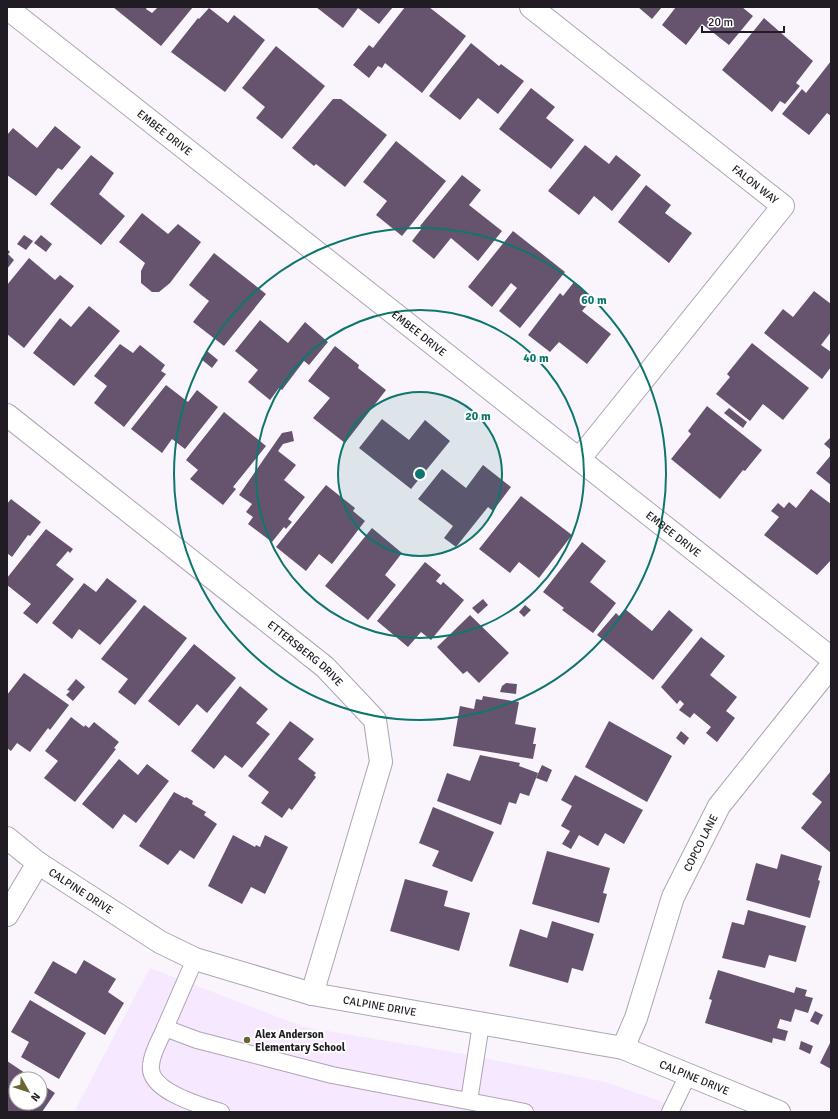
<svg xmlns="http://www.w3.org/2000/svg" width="838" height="1119" font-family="Signika,sans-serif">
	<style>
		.built { fill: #f6e8fe }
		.building { fill: #66546f }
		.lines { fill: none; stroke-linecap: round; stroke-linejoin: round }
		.service-casing { stroke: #afa3b5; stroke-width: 18 }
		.minor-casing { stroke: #afa3b5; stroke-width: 24 }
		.service { stroke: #fff; stroke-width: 16 }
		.minor { stroke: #fff; stroke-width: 22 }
		.ring { fill: none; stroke: #0f766e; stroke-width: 2 }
		.poi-dot { fill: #6a6633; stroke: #fff; stroke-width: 1.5 }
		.labels { text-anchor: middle; stroke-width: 4; stroke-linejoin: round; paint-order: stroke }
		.street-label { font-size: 11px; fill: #211c23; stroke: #fff }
		.poi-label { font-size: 11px; font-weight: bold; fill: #211c23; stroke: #fff; text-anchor: start }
		.centre { fill: #0f766e; stroke: #fff; stroke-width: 2 }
		.ring-label { font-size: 12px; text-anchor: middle; font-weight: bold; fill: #0f766e; stroke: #fff; stroke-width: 4; stroke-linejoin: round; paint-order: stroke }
	</style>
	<rect width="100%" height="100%" fill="#faf5fd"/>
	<polygon class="built" points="150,968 304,1027 459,1053 605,1082 691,1112 74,1112"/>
	<g class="building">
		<polygon points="113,7 147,7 146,9 152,13 158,7 193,7 161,46"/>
		<polygon points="316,7 393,7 379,24 358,8 343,28"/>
		<polygon points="405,7 429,7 466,36 422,93 385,63 382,68 378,66 369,78 353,65 369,45 373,48"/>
		<polygon points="638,7 662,7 652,19"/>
		<polygon points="676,7 742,7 753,16 729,45 702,24 686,45 662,25"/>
		<polygon points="209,8 228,23 234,15 265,40 225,92 171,52 198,18 199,19"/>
		<polygon points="764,18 813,61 796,83 800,86 785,104 780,101 772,112 722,70"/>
		<polygon points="471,43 499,66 501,64 524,81 498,114 478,98 460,120 429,96"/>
		<polygon points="276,46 325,86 282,139 256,118 265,107 242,88"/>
		<polygon points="831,61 831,116 827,113 809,135 782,114 802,89 806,93"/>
		<polygon points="531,88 555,107 546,118 574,140 551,169 499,129"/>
		<polygon points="333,99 341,99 387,135 345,187 316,164 314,166 292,148"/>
		<polygon points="55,126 81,147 62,170 58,168 36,196 7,175 7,135 13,128 37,148"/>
		<polygon points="396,141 446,181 402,236 376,215 387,201 363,182"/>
		<polygon points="585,145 609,164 616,155 641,175 612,211 594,196 579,215 548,191"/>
		<polygon points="91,155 114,173 99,194 125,216 101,245 50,204"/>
		<polygon points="462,175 481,190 469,205 502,231 478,261 451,238 434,259 412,241 422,228 420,226"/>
		<polygon points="646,185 671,205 665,213 692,233 669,263 618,222"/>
		<polygon points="142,213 168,234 178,224 201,242 170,283 159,292 152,292 141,283 141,271 145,263 119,242"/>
		<polygon points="513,231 565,272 520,328 499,311 517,288 511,283 492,307 468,287"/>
		<polygon points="24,235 33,241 26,250 17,244"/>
		<polygon points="41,235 52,244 46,252 34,243"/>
		<polygon points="7,249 10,252 8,254 14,260 7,269"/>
		<polygon points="214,253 266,294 224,346 193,322 209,301 189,285"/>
		<polygon points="29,258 55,280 60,275 74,286 24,348 7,334 7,285"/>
		<polygon points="574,282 593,298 582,311 611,334 587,364 559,342 550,352 528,335 560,293 563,296"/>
		<polygon points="814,291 831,304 831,332 821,345 831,352 831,367 822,379 764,333 783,309 793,317"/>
		<polygon points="89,306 120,331 74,386 33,353 60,318 71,327"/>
		<polygon points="260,320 288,343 305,322 328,342 309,365 304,361 282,390 279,388 270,400 248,382 258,370 235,351"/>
		<polygon points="752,343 809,388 783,420 763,404 750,421 716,394 730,377 727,374"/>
		<polygon points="120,344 133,353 140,345 165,365 161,371 166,374 124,427 94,403 107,386 94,376"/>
		<polygon points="335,346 359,365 358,368 386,390 345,443 313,418 330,398 308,381"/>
		<polygon points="207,351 218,360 212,368 201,359"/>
		<polygon points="166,385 188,402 197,390 218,407 185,449 172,439 162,453 131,429"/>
		<polygon points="707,406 762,450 745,471 743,470 720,499 671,459 691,434 688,431"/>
		<polygon points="729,408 747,422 743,428 724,413"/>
		<polygon points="224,412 266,446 233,487 236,489 223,505 190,479 198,470 186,460"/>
		<polygon points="382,419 409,440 425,420 450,441 411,489 359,448"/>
		<polygon points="292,431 294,441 283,444 278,451 296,465 284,480 305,497 288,519 292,522 286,529 284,527 272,542 248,524 253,517 246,512 252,504 239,495 282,433"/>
		<polygon points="831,437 831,450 824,444"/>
		<polygon points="831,455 831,485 816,473"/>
		<polygon points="483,465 511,487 493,511 488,507 456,547 444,538 453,526 418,499 442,469 466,488"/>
		<polygon points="326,485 355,508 353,511 365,521 332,564 319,554 306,571 276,547"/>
		<polygon points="811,489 831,504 831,560 817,575 764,535 779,517 771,511 778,503 784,508 789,502 796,508"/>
		<polygon points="521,496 572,535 539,578 519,562 510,573 479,549"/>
		<polygon points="11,499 41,522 30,536 28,535 12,557 7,553 7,504"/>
		<polygon points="372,528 402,553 385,575 396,585 368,620 325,586"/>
		<polygon points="46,529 73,549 70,553 68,551 56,565 74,579 37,624 23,613 31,604 7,585 7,578"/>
		<polygon points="582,542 606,561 590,582 616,603 593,633 562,610 564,608 543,592"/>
		<polygon points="425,562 441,575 436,581 441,585 443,582 464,600 431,640 421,632 408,647 377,621"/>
		<polygon points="107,578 137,601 100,645 79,629 72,639 52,623 84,583 96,592"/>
		<polygon points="483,599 488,605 478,614 472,608"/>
		<polygon points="144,605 187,638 135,705 118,692 128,679 101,659"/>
		<polygon points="525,605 531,610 524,617 519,612"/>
		<polygon points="625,609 652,631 669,610 693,630 653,680 597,635 616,613 619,616"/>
		<polygon points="470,615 509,653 479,683 467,671 463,674 437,647"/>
		<polygon points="701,637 725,656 710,675 737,697 726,711 735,718 717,742 706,733 711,727 694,713 690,718 679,710 684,704 680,700 677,704 661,687"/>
		<polygon points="194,644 236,678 207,713 197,704 179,726 148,701"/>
		<polygon points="24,673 69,705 50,730 48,728 30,752 17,743 11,751 7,748 7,695"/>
		<polygon points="76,679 85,687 73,701 66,695 70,691 67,690"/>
		<polygon points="506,683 517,684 516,694 500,692 502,686"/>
		<polygon points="240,686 268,709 256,723 270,734 242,768 225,755 214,769 191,751"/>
		<polygon points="483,696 519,702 515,724 536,728 533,744 536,744 533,759 453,746 460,706 474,709 476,699 482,700"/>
		<polygon points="71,717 84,727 85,725 89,728 94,722 119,742 114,748 116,749 75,802 44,778 58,761 45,751"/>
		<polygon points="290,721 314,739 298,759 316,773 314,775 316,777 292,810 289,808 282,818 261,803 269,792 248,776"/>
		<polygon points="609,721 672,756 647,802 585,767"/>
		<polygon points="681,731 689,738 684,745 676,738"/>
		<polygon points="480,755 520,763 519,766 538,773 529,796 520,793 516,804 509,802 501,825 437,801 447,773 470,781"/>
		<polygon points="119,759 138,775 147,764 169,781 136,823 124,814 113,829 82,804"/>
		<polygon points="542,765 552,770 547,782 536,778"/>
		<polygon points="831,771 831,853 801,828 822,802 812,794"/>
		<polygon points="575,775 643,810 624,844 605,833 598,846 579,835 571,849 562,844 570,831 561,826 572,806 561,800"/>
		<polygon points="174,792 185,798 186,797 193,801 192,804 206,812 204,815 217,824 194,859 180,850 168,865 139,846"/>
		<polygon points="433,807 494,832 472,882 432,866 439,851 419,843"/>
		<polygon points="233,835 255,847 256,845 260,847 265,835 288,847 265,894 251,887 242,904 208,886"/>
		<polygon points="547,851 610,868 603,893 607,894 599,923 532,904"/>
		<polygon points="781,854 822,866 818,880 820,881 810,918 746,900 756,863 777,869"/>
		<polygon points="405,879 448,891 444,906 470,913 459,951 390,931"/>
		<polygon points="748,910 806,926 796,962 769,955 765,968 722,958 732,922 744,925"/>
		<polygon points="552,921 594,934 583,971 572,968 568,983 509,966 520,929 547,938"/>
		<polygon points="84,960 116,979 108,992 124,1003 105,1035 34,993 53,961 76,974"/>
		<polygon points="718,970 794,993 796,987 807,990 805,996 813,998 808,1013 795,1009 791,1022 780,1019 777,1028 788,1031 785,1041 773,1038 772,1043 705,1023 712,1000 709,999"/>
		<polygon points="30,1000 86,1033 59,1079 21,1057 29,1042 11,1032"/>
		<polygon points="815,1011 823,1015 818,1025 810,1021"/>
		<polygon points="801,1041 813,1046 810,1054 799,1049"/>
		<polygon points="831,1041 831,1069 820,1063"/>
		<polygon points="7,1061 34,1079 16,1079 16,1103 40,1103 40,1083 55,1093 42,1112 7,1112"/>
	</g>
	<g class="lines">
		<defs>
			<g id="service">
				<polyline points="195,959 165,1028 197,1040 332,1075 525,1112"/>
				<path d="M165,1028C160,1040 152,1052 151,1065C147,1091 202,1106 221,1112"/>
				<polyline points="469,1101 481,1024"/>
				<polyline points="670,1112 688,1075"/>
			</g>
			<g id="minor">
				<path id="s1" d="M531,7L783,206L580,458"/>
				<path id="s2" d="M7,8L831,658"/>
				<path id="s3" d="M7,415L325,667L375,720L381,762L312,994"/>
				<path id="s4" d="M7,838L38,863L160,942L195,959L312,994L623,1048L779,1112"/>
				<polyline points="7,915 38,863"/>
				<path id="s5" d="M623,1048L636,1018L673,897L719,806L831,666"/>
			</g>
		</defs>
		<use href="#service" class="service-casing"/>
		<use href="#minor" class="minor-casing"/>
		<use href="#service" class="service"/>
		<use href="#minor" class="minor"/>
	</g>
	<circle cx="420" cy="474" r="82" fill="#0f766e" fill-opacity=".12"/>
	<g class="ring">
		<circle cx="420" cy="474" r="82"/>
		<circle cx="420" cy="474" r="164"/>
		<circle cx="420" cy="474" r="246"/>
	</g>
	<circle class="poi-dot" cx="247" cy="1040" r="4"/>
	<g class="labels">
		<g class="street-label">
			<text dy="4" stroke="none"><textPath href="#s2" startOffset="201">EMBEE DRIVE</textPath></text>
			<text dy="4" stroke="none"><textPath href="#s1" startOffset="286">FALON WAY</textPath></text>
			<text dy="4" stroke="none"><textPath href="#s2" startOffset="525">EMBEE DRIVE</textPath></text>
			<text dy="4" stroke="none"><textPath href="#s2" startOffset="849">EMBEE DRIVE</textPath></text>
			<text dy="4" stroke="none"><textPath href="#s3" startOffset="382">ETTERSBERG DRIVE</textPath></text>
			<text dy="4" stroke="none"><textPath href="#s5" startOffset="220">COPCO LANE</textPath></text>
			<text dy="4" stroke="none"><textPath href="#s4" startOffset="91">CALPINE DRIVE</textPath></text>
			<text dy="4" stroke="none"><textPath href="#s4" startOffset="415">CALPINE DRIVE</textPath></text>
			<text dy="4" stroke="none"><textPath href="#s4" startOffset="739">CALPINE DRIVE</textPath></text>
		</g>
		<g class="poi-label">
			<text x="255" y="1038">Alex Anderson<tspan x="255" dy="13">Elementary School</tspan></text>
		</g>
	</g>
	<circle cx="420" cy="474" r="6" class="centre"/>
	<g class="ring-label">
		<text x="594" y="304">60 m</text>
		<text x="536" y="362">40 m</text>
		<text x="478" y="420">20 m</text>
	</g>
	<rect width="838" height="1119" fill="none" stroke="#211c23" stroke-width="16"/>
	<g transform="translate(28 1091) rotate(129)"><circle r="19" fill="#ffffff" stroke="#a6a4a7"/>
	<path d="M0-3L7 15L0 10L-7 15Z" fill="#6a6633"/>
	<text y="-6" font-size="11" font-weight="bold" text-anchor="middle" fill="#211c23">N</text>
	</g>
	<path d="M702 26v6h82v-6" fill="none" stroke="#211c23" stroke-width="2"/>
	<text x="708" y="26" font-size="12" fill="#211c23" stroke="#ffffff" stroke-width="3" paint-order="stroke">20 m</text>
</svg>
